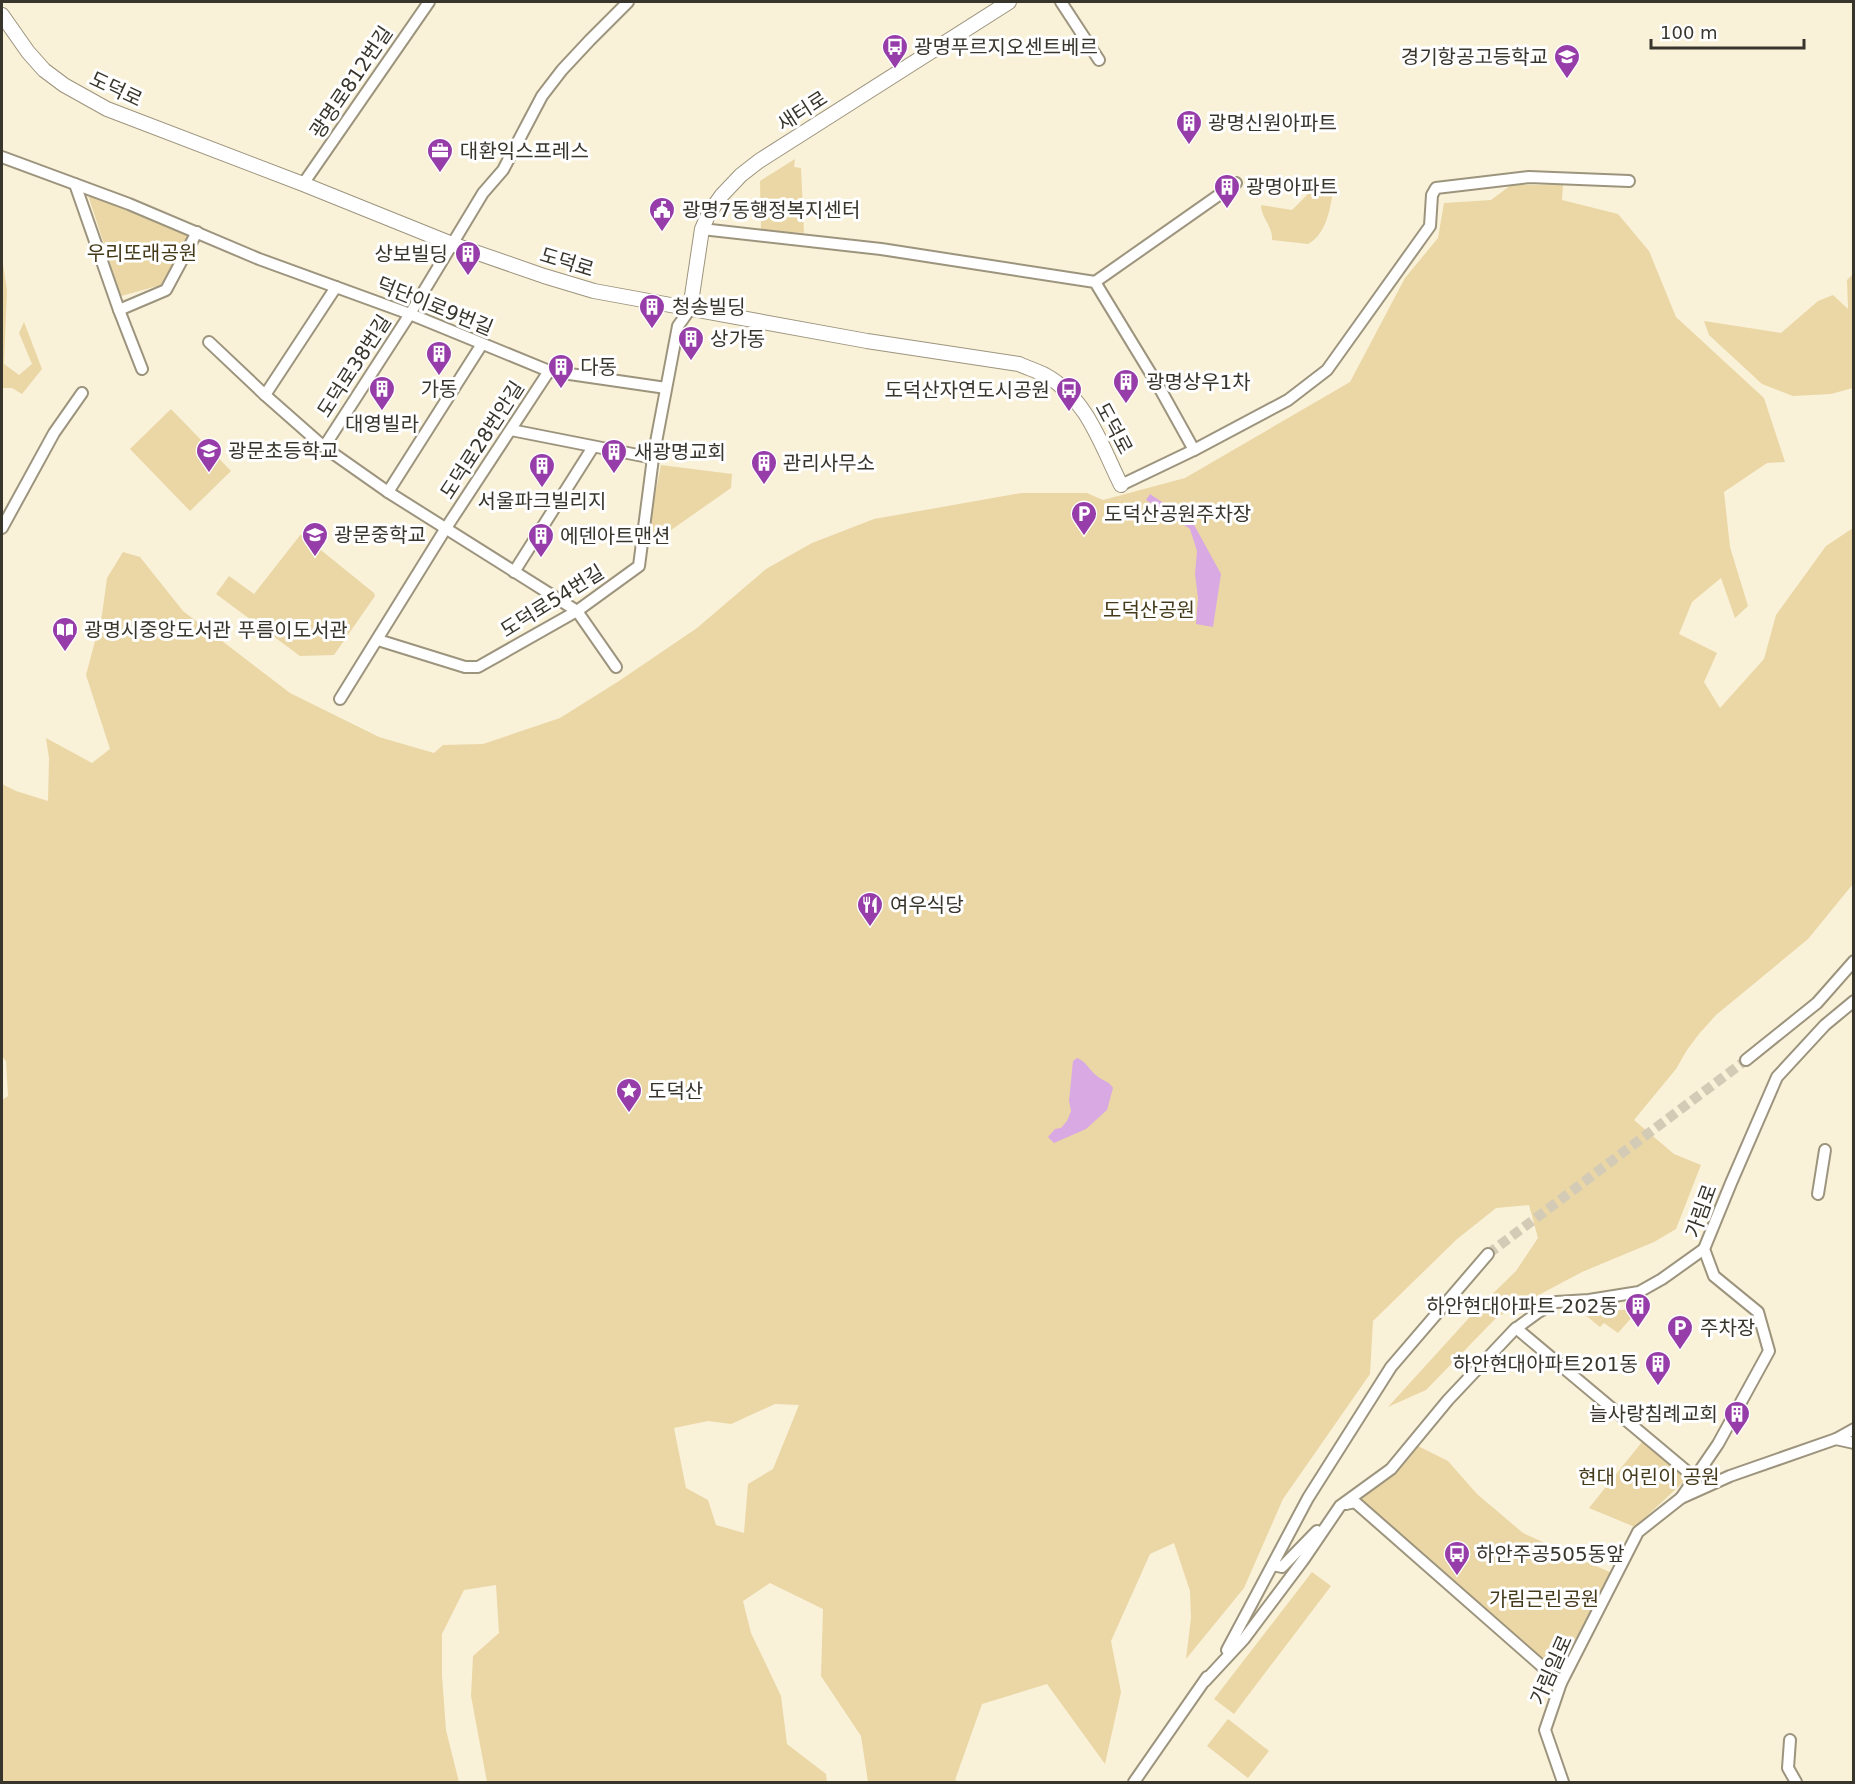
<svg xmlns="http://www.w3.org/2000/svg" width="1855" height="1784" font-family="'DejaVu Sans','Noto Sans KR',sans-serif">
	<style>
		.green { fill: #ead7a5; fill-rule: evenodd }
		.water { fill: #d8a9e3 }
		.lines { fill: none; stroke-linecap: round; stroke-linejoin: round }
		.minor-tunnel { stroke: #d3cbb6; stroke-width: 10; stroke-dasharray: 10 5; stroke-linecap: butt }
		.minor-casing { stroke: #9d947e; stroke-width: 14 }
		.tertiary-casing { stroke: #9d947e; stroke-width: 16 }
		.minor { stroke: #fff; stroke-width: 10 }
		.tertiary { stroke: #fff; stroke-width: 14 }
		.labels { text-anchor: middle; stroke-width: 6; stroke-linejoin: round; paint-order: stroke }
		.poi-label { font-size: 20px; fill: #38352c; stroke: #fff; text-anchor: start }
		.street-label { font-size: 20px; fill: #38352c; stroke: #fff }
		.park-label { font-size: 20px; fill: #443919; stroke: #fff }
	</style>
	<rect width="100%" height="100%" fill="#faf1d9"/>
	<g class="green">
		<polygon points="795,159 794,167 801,168 804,233 761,230 760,181"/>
		<path d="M1317,179L1335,180C1331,201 1329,233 1308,244L1272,240C1273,226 1261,218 1261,205L1292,210L1317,185Z"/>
		<path d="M1511,185H1563L1562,200L1618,214L1649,251L1676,317L1764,398L1785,462L1767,463L1724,492L1730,547L1748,606L1735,618L1721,578L1692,602L1679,634L1717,653L1704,682L1720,708L1764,659L1776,615L1826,546L1853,528V884L1808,939L1716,1015L1699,1034L1687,1050L1676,1069L1634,1120L1674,1154L1701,1165L1676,1229L1654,1242L1582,1272L1497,1317L1426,1390L1388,1407L1478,1308L1516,1271L1538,1238L1529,1205L1496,1208L1456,1240L1373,1321L1370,1374L1283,1499L1244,1588L1186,1659L1191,1618L1190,1591L1174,1543L1150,1554L1111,1641L1121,1692L1105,1764L1047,1684L982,1704L955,1780L961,1782H868L861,1736L821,1676L823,1609L770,1583L743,1601L751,1633L781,1696L787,1744L826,1774L827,1782H487L471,1696L473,1656L499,1633L496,1585L464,1590L442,1634V1676L446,1730L459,1782H2V1100L8,1096L6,1061L2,1056V784L16,791L48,801L49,758L46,738L92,763L110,749L86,675L102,615L107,578L123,552L140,557L183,611L290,693L379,737L434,753L443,745L483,744L560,718L619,681L697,628L766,569L812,543L874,519L1021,493H1087L1103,500L1185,478L1350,382L1405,278L1438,238L1444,203L1491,200ZM775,1404L799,1405L773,1469L748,1484L744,1533L716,1525L708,1500L686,1488L674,1428L708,1421L731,1424Z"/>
		<polygon points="88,195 191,236 161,285 121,296"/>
		<polygon points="2,258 7,290 4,364 19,375 32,364 19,333 24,322 42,369 22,394 12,388 2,388"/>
		<polygon points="1853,274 1853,388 1831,394 1793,396 1762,384 1709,335 1704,321 1781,333 1818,301 1833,295 1848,309 1847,280"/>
		<polygon points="171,409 231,471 190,511 130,449"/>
		<polygon points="661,465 732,474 731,488 644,549"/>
		<polygon points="301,534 374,593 375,596 334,655 300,656 216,594 229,576 254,594"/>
		<polygon points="1640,1308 1618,1333 1604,1323 1600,1327 1584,1314"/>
		<polygon points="1646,1437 1691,1475 1635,1527 1589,1508"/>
		<polygon points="1412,1443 1448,1461 1477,1494 1523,1533 1616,1575 1561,1683 1355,1502"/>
		<polygon points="1312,1572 1331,1586 1234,1714 1214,1699"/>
		<polygon points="1228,1719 1269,1751 1248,1778 1207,1746"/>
	</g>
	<g class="water">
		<polygon points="1150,494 1193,523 1221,574 1213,627 1196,624 1198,598 1195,574 1197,551 1190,529 1146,500"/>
		<path d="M1077,1058C1086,1061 1089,1070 1097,1076C1103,1081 1109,1081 1113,1088L1107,1110L1086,1129L1054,1143L1048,1137L1055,1129L1061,1128L1067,1121L1071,1111L1069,1101L1073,1061Z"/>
	</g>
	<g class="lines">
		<polyline class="minor-tunnel" points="1488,1254 1746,1060"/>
		<defs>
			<g id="minor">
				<polyline points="1061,2 1099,60"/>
				<polyline points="2,157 129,204 259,259 410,314 549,371 666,388"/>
				<polyline points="75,184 119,310 142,369"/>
				<polyline points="303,184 429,2"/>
				<polyline points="702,229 881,249 1095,282 1159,387 1194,450 1121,485"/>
				<polyline points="1095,282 1236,183"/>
				<polyline points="119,310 166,290 197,232"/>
				<polyline points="209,342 265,395 324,447 388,492 577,611 616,667"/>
				<polyline points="265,395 336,287"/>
				<polyline points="511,430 653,458"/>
				<polyline points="324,447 410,314 483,193 503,170 542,96 562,70 590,40 628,2"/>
				<polyline points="1194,450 1288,400 1327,370 1430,226 1432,195 1436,188 1529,177 1629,181"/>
				<polyline points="388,492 482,344"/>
				<polyline points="2,528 54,433 82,393"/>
				<polyline points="514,572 593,447"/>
				<polyline points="378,640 465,667 478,667 577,611 639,566 653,458 678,326 690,309"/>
				<polyline points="340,699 446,528 549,371"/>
				<polyline points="1746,1060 1817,1003 1854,961"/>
				<polyline points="1818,1194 1825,1150"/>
				<polyline points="1516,1328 1695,1478"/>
				<polyline points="1836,1439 1854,1429"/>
				<polyline points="1681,1498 1718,1444 1769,1351 1758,1312 1714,1276 1704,1249 1731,1183 1777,1077 1825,1025 1854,1001"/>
				<polyline points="1346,1504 1355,1502 1561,1683"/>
				<polyline points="1273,1565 1282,1567 1317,1531"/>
				<polyline points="1227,1650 1308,1498 1391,1367 1488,1254"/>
				<polyline points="1205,1681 1244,1639 1304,1559 1340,1506 1391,1469 1448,1400 1514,1330 1537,1313 1556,1302 1589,1300 1639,1292 1662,1279 1704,1249"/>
				<polyline points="1790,1740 1788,1768 1796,1782"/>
				<polyline points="1134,1782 1207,1677"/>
				<polyline points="1563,1782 1545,1730 1561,1683 1638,1532 1681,1498 1730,1476 1836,1439 1854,1443"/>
			</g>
			<g id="tertiary">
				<path d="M2,15L28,52L44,70L64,85L107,109L303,184L452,244L544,276L594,291L867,341L1019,364C1028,368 1037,371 1045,375C1087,398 1101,445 1121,485"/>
				<polyline points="690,309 702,229 709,213 722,195 741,175 759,161 1009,2"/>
			</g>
		</defs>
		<use href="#minor" class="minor-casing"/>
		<use href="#tertiary" class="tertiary-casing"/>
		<use href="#minor" class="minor"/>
		<use href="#tertiary" class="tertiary"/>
	</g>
	<defs>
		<symbol id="bus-pin" viewBox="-11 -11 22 30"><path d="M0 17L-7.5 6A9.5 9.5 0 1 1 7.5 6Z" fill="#963da9" stroke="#fff"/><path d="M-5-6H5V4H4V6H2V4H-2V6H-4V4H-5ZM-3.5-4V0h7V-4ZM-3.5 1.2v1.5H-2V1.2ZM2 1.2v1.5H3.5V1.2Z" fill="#fff"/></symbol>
		<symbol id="school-pin" viewBox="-11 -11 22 30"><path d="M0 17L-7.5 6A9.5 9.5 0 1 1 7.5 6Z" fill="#963da9" stroke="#fff"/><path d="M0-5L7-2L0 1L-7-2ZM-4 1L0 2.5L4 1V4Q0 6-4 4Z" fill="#fff"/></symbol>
		<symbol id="building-pin" viewBox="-11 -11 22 30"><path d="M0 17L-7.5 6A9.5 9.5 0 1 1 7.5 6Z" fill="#963da9" stroke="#fff"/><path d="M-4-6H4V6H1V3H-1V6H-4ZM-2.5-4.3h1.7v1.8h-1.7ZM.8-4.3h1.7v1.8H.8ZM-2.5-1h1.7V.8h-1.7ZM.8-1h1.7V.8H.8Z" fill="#fff"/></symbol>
		<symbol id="office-pin" viewBox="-11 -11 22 30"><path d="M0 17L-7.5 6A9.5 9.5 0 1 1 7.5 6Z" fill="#963da9" stroke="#fff"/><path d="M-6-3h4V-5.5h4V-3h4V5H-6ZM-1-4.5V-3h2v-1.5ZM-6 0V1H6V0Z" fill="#fff"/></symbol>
		<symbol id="civic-pin" viewBox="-11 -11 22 30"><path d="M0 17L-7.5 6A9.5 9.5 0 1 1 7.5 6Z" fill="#963da9" stroke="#fff"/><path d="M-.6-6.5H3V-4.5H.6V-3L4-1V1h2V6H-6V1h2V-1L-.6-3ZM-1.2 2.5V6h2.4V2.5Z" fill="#fff"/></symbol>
		<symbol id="parking-pin" viewBox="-11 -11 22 30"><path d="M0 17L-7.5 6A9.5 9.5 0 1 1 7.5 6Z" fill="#963da9" stroke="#fff"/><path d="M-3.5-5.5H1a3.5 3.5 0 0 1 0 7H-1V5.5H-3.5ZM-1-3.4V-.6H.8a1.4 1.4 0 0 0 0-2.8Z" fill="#fff"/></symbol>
		<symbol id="library-pin" viewBox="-11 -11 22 30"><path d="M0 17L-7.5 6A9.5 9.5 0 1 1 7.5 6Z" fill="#963da9" stroke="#fff"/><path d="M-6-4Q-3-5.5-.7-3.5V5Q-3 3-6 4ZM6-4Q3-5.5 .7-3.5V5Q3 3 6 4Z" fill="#fff"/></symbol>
		<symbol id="restaurant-pin" viewBox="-11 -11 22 30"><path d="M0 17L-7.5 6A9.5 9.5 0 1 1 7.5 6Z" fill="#963da9" stroke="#fff"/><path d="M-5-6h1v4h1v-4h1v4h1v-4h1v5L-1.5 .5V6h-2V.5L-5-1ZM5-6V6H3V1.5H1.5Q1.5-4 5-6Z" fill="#fff"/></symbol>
		<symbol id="sight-pin" viewBox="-11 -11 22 30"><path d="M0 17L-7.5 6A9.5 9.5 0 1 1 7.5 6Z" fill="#963da9" stroke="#fff"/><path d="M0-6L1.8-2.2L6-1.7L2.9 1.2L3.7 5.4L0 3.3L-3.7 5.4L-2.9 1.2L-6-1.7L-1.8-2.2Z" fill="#fff"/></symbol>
	</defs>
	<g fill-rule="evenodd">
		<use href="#bus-pin" x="880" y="32" width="30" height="40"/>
		<use href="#school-pin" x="1552" y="42" width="30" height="40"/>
		<use href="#building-pin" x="1174" y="108" width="30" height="40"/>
		<use href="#office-pin" x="425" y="136" width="30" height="40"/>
		<use href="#building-pin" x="1212" y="172" width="30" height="40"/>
		<use href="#civic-pin" x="647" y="195" width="30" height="40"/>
		<use href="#building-pin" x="453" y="239" width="30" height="40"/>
		<use href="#building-pin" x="637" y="292" width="30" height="40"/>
		<use href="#building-pin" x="676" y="324" width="30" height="40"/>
		<use href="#building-pin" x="424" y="339" width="30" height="40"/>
		<use href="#building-pin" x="546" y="352" width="30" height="40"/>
		<use href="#building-pin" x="1111" y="367" width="30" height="40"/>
		<use href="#building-pin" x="367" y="374" width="30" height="40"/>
		<use href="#bus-pin" x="1054" y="375" width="30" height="40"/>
		<use href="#school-pin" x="194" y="436" width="30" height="40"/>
		<use href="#building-pin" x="599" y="437" width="30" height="40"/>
		<use href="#building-pin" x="749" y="448" width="30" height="40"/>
		<use href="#building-pin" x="527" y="451" width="30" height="40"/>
		<use href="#parking-pin" x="1069" y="499" width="30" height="40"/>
		<use href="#school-pin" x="300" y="520" width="30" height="40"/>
		<use href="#building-pin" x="526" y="521" width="30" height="40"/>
		<use href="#library-pin" x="50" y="615" width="30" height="40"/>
		<use href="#restaurant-pin" x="855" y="890" width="30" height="40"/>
		<use href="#sight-pin" x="614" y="1076" width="30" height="40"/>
		<use href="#building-pin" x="1623" y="1291" width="30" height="40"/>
		<use href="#parking-pin" x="1665" y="1313" width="30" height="40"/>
		<use href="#building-pin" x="1643" y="1349" width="30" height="40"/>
		<use href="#building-pin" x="1722" y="1399" width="30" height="40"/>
		<use href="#bus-pin" x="1442" y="1539" width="30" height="40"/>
	</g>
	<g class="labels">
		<g class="poi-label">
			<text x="914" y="54">광명푸르지오센트베르</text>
			<text x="1548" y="64" text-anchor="end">경기항공고등학교</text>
			<text x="1208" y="130">광명신원아파트</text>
			<text x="460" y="158">대환익스프레스</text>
			<text x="1246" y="194">광명아파트</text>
			<text x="682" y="217">광명7동행정복지센터</text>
			<text x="448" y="261" text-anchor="end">상보빌딩</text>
			<text x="672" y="314">청송빌딩</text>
			<text x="710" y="346">상가동</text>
			<text x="580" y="374">다동</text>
			<text x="1146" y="389">광명상우1차</text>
			<text x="439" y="396" text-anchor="middle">가동</text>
			<text x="1050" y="397" text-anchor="end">도덕산자연도시공원</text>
			<text x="382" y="431" text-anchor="middle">대영빌라</text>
			<text x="228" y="458">광문초등학교</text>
			<text x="634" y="459">새광명교회</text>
			<text x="783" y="470">관리사무소</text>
			<text x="542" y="508" text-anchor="middle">서울파크빌리지</text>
			<text x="1104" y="521">도덕산공원주차장</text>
			<text x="334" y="542">광문중학교</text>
			<text x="560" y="543">에덴아트맨션</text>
			<text x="84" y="637">광명시중앙도서관 푸름이도서관</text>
			<text x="890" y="912">여우식당</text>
			<text x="648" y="1098">도덕산</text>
			<text x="1618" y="1313" text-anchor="end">하안현대아파트 202동</text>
			<text x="1700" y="1335">주차장</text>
			<text x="1638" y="1371" text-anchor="end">하안현대아파트201동</text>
			<text x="1718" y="1421" text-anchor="end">늘사랑침례교회</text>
			<text x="1476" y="1561">하안주공505동앞</text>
		</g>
		<g class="street-label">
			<text transform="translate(351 82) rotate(-56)" y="7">광명로812번길</text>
			<text transform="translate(116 89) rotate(25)" y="7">도덕로</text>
			<text transform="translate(802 111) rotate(-33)" y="7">새터로</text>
			<text transform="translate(567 262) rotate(17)" y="7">도덕로</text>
			<text transform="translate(435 306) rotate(22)" y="7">덕단이로9번길</text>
			<text transform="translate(354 366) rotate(-57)" y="7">도덕로38번길</text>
			<text transform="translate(1114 428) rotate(62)" y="7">도덕로</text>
			<text transform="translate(482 440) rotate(-57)" y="7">도덕로28번안길</text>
			<text transform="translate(552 601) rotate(-32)" y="7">도덕로54번길</text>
			<text transform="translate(1701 1211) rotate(-70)" y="7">가림로</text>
			<text transform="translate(1551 1670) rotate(-66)" y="7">가림일로</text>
		</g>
		<g class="park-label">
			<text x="142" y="260">우리또래공원</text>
			<text x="1149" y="617">도덕산공원</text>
			<text x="1649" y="1484">현대 어린이 공원</text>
			<text x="1544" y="1606">가림근린공원</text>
		</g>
	</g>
	<rect width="1855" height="1784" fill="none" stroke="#38352c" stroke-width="6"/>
	<path d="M1651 39v9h153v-9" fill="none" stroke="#38352c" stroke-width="3"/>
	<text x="1660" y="39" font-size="18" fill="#38352c" stroke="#ffffff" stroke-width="4.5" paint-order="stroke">100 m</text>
</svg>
